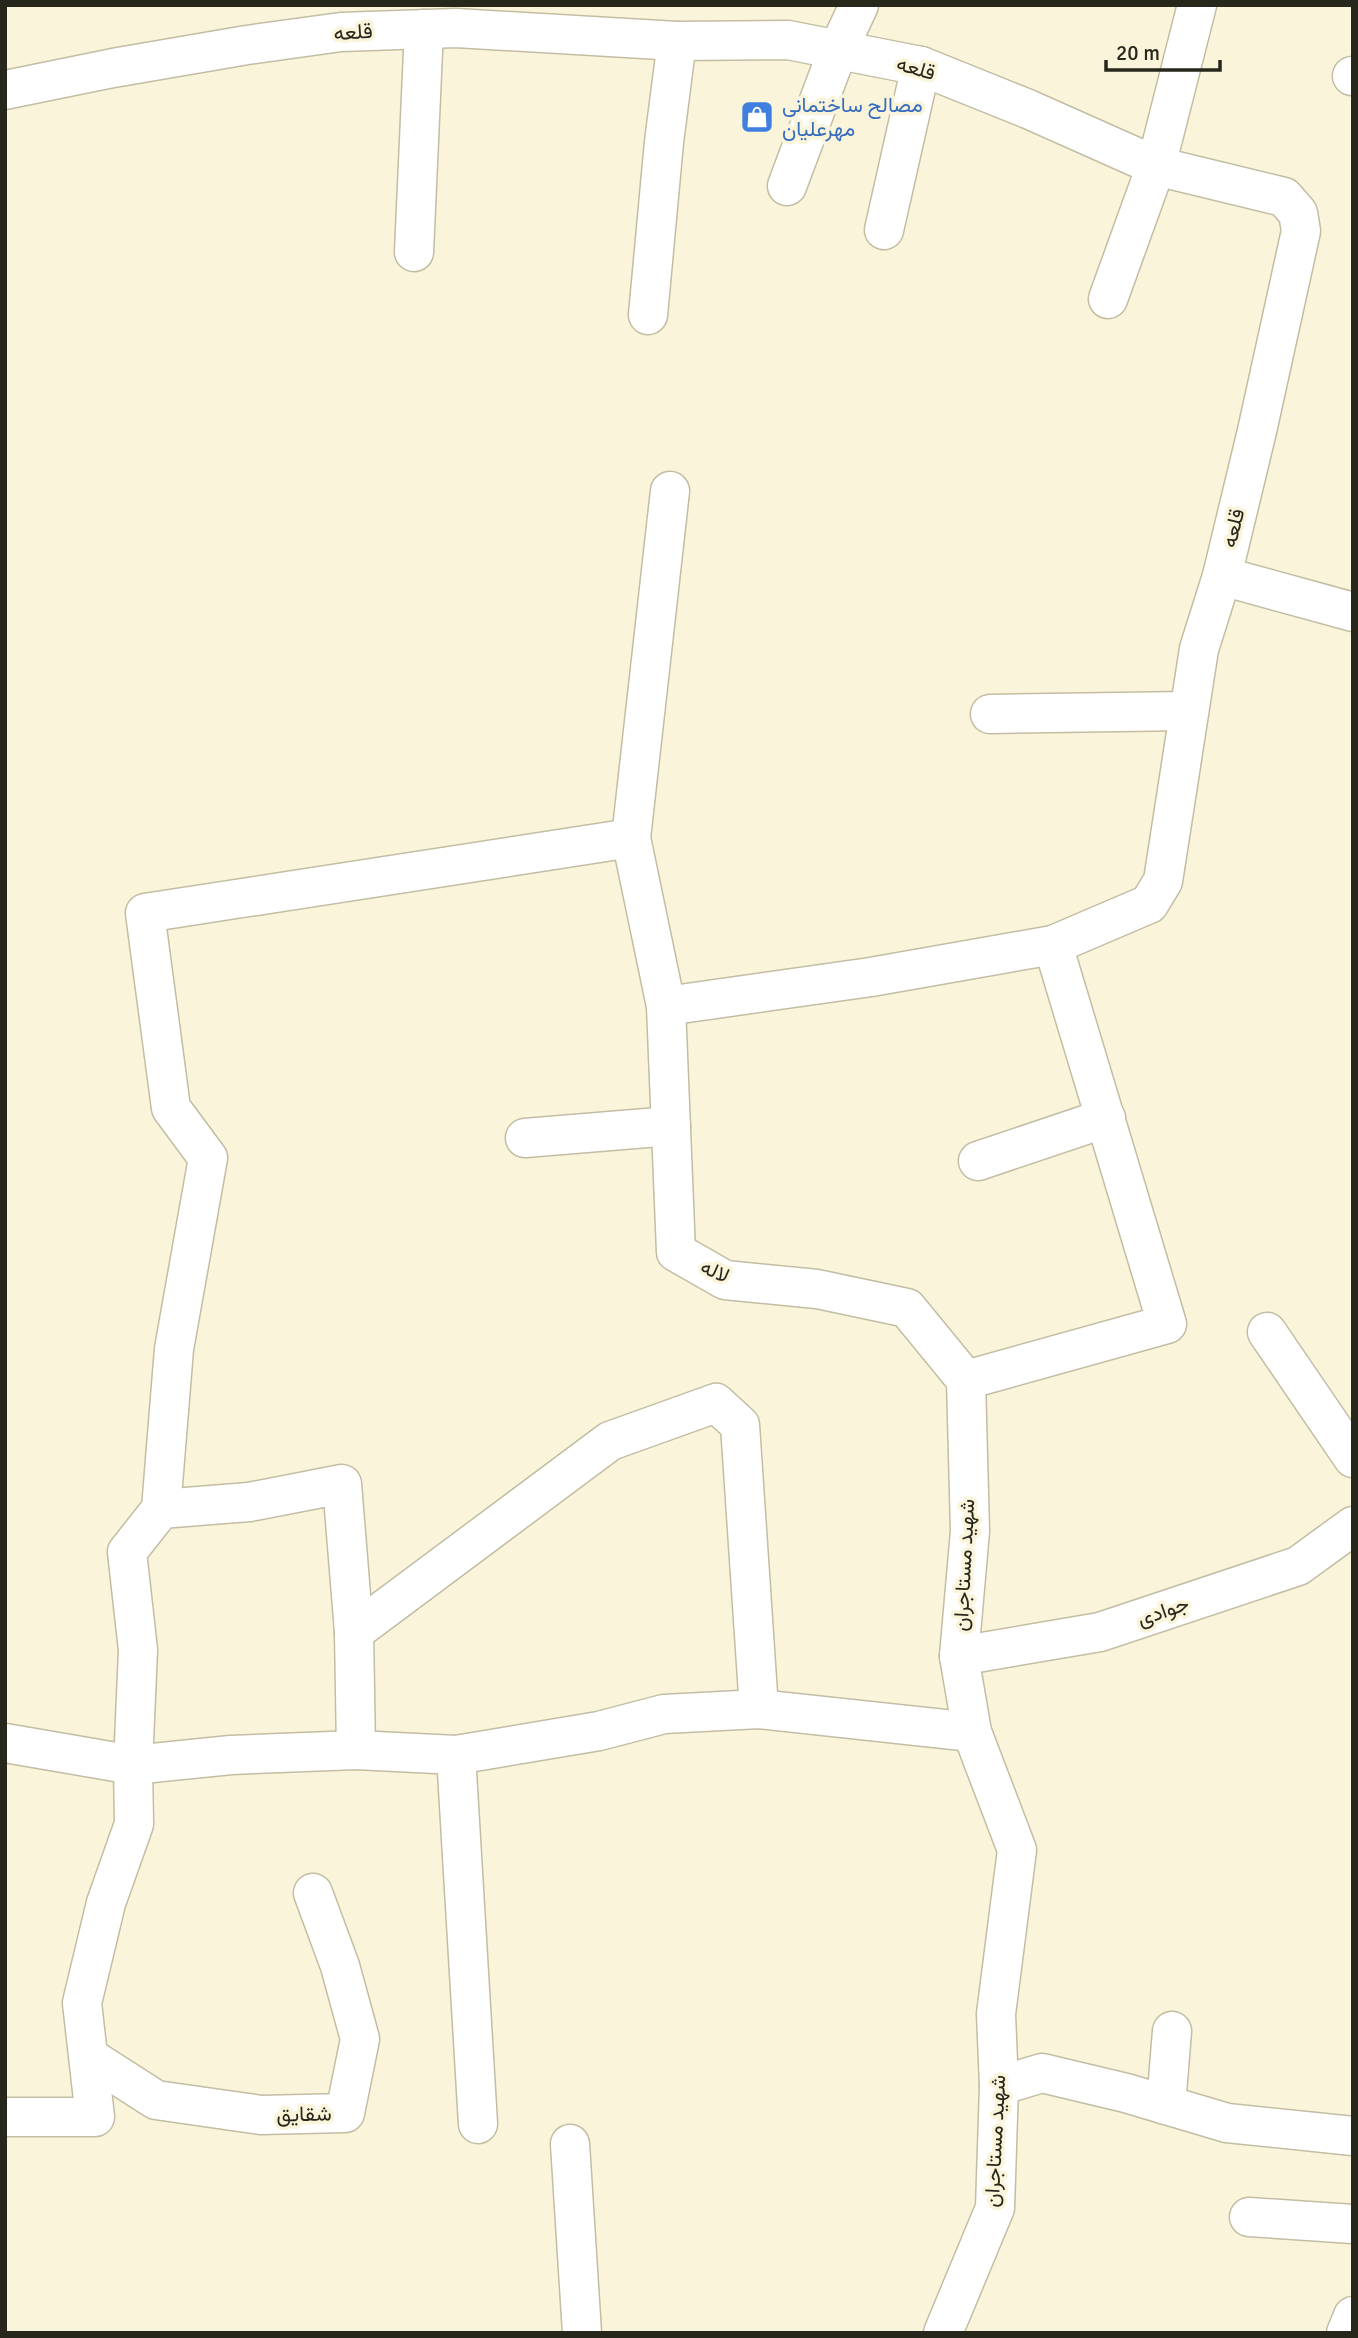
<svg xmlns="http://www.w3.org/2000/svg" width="1358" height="2338" font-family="Signika,Vazirmatn,sans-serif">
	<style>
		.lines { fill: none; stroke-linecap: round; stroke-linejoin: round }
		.minor-casing { stroke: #c2bda3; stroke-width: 41 }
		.minor { stroke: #fff; stroke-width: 38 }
		.labels { text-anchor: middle; stroke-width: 7; stroke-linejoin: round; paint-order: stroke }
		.street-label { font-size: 21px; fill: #28271c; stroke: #faf5da }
		.shop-label { font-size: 21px; fill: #366cbe; stroke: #faf5da; text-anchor: start }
	</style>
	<rect width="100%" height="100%" fill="#faf5da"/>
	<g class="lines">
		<defs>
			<g id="minor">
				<polyline points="1352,76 1353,76"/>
				<polyline points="5,90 113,68 247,45 341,32 456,28 677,41 788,40 921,66 1028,109 1156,166 1284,197 1298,213 1301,231 1257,431 1222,576 1353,612"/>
				<polyline points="787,186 838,50 859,5"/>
				<polyline points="884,230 921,66"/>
				<polyline points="414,252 424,29"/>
				<polyline points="1108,299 1156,166 1197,5"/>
				<polyline points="648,315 664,142 677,41"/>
				<polyline points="990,714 1187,711"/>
				<polyline points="631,838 670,491"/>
				<polyline points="666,1006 676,1252 725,1280 817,1289 907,1308 966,1380"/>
				<polyline points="525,1138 671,1126"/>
				<polyline points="978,1161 1106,1118"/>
				<polyline points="1267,1332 1353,1458"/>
				<polyline points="161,1509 174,1349 208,1158 171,1108 145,913 631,838 666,1006 871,977 1053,945 1149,904 1163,881 1199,649 1222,576"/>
				<polyline points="354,1632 610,1441 716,1403 740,1425 759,1709"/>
				<polyline points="959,1656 1100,1632 1298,1566 1353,1526"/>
				<polyline points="5,1743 133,1765 231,1755 356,1750 456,1755 599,1731 664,1714 759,1709 972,1732"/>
				<polyline points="456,1755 478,2124"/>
				<polyline points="89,2057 156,2100 261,2115 345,2113 360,2039 340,1966 313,1893"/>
				<polyline points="999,2086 1042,2073 1126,2093 1227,2123 1353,2136"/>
				<polyline points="1166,2105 1172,2031"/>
				<polyline points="5,2117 95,2117 82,2003 106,1903 134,1824 133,1765 138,1650 127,1552 161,1509 249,1502 342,1484 354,1632 356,1750"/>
				<polyline points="570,2144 582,2333"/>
				<polyline points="1249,2217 1353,2224"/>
				<polyline points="943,2333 995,2208 999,2086 996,2014 1017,1850 972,1732 959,1656 970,1531 966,1380 1167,1324 1053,945"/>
				<polyline points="1346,2333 1353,2316"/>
			</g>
		</defs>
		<use href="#minor" class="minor-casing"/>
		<use href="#minor" class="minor"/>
	</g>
	<defs>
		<symbol id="shop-square" viewBox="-11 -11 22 22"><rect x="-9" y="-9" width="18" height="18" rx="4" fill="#3f7fe0" stroke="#faf5da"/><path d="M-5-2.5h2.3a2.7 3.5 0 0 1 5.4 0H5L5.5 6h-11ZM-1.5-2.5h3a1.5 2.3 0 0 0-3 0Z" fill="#fff"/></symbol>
	</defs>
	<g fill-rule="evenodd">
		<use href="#shop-square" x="738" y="98" width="38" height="38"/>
	</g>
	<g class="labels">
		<g class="street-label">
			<text transform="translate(353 32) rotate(-4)" y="7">قلعه</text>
			<text transform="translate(916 68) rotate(16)" y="7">قلعه</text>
			<text transform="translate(1233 528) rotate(-76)" y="7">قلعه</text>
			<text transform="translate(715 1271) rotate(24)" y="7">لاله</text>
			<text transform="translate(964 1565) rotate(-87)" y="7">شهید مستاجران</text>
			<text transform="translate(1163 1611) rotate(-19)" y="7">جوادی</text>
			<text transform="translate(304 2114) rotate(-1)" y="7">شقایق</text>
			<text transform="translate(995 2141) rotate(-87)" y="7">شهید مستاجران</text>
		</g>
		<g class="shop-label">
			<text x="782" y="112">مصالح ساختمانی<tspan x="782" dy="24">مهرعلیان</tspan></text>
		</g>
	</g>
	<rect width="1358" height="2338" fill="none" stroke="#28271c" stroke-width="14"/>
	<path d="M1106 60v10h114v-10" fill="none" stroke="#28271c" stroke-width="3.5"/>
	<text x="1116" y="60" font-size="21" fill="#28271c" stroke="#faf5da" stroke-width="5" paint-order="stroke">20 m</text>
</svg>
